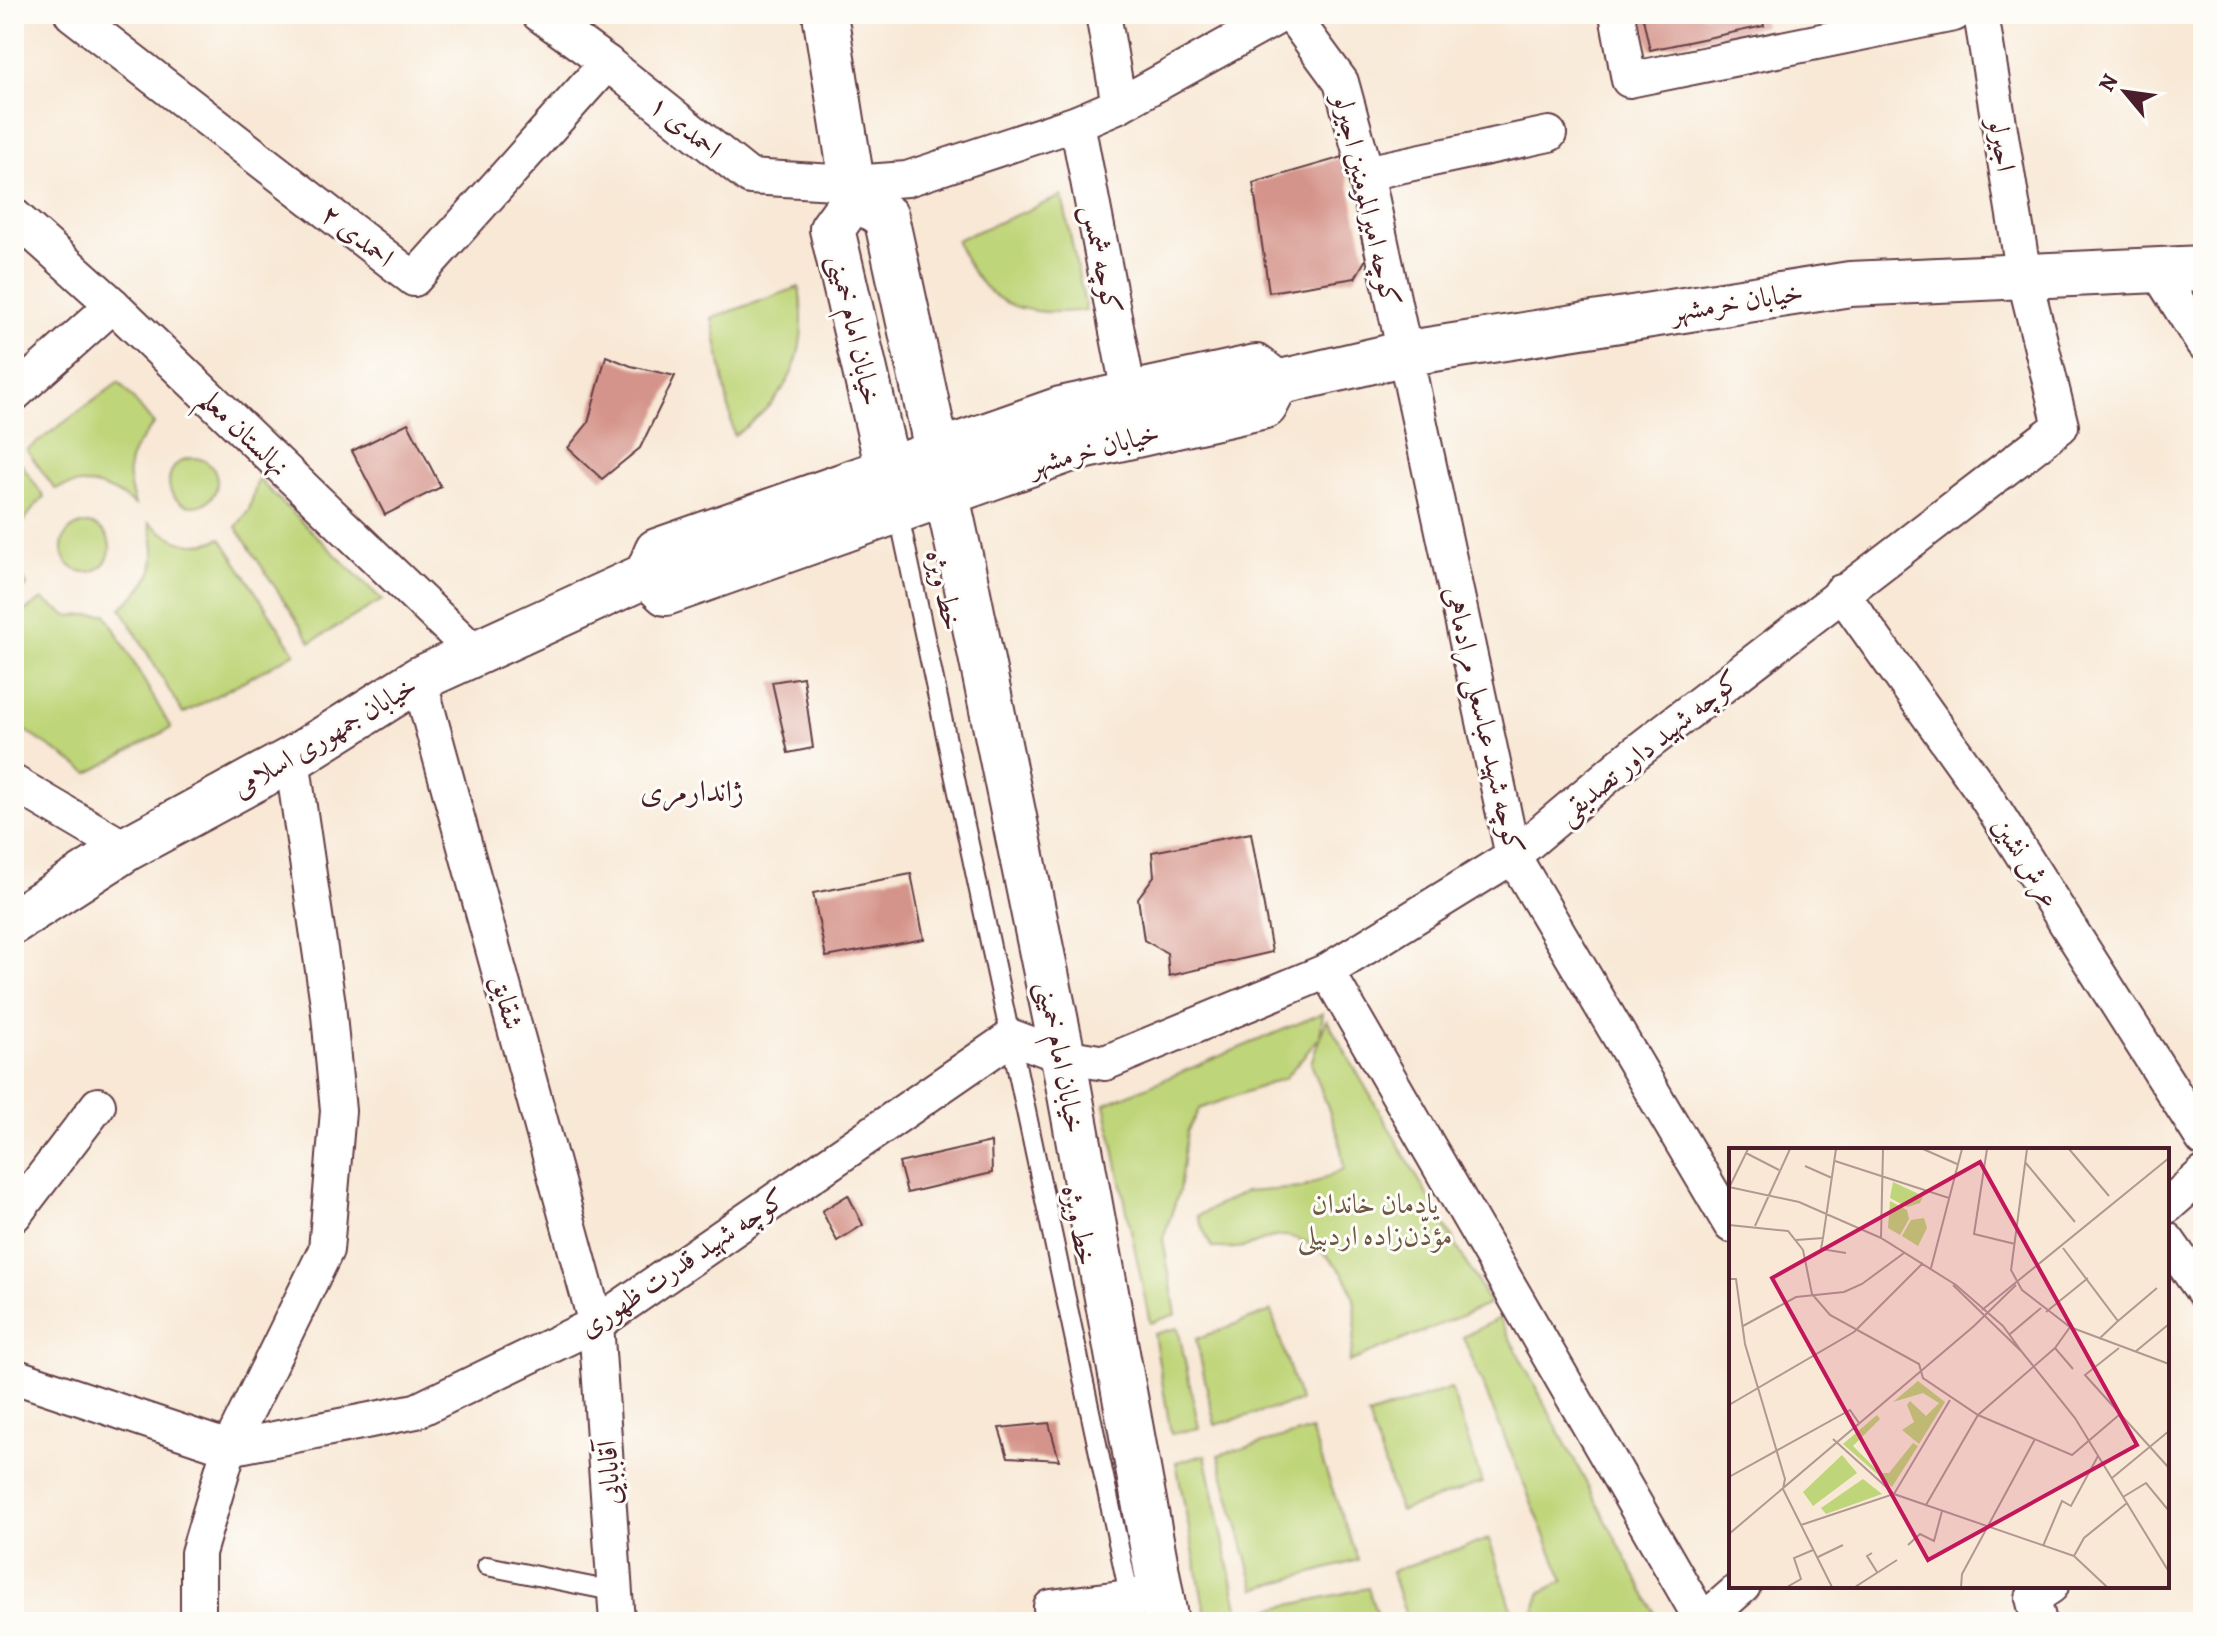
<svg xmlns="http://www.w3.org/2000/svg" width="2217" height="1636" font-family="Alegreya,Amiri,serif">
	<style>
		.green { fill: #bfd579; stroke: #847a52; stroke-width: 2 }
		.building { fill: #d5948b }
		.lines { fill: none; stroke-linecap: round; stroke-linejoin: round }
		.lane-casing { stroke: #643d44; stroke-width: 22 }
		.street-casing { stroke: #643d44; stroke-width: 38 }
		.secondary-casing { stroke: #643d44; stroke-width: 48 }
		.lane { stroke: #fff; stroke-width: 18 }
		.street { stroke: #fff; stroke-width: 34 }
		.secondary { stroke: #fff; stroke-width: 44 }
		.labels { text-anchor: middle; stroke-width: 6; stroke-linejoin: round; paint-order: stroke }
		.street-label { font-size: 28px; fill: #4a1f2b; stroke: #fdfcf7 }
		.park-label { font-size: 28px; fill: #6d5642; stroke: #fdfcf7 }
		.neighbourhood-label { font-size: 30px; fill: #4a1f2b; stroke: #fdfcf7 }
		.inset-road { fill: none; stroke: #b29891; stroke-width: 2 }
		.view { fill: #c2185b; fill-opacity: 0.15; stroke: #c2185b; stroke-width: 4 }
		.inset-edge { fill: none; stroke: #4a1f2b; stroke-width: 4 }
	</style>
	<rect width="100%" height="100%" fill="#fdfcf7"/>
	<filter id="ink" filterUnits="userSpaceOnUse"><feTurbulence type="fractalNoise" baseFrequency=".0125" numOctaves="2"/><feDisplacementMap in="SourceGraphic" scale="16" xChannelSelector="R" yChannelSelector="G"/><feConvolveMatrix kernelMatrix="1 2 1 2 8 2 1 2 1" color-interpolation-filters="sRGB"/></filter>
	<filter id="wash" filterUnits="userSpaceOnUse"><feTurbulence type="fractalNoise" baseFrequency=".006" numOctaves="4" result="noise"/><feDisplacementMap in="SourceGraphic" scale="32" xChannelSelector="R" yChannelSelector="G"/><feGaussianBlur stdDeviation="1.8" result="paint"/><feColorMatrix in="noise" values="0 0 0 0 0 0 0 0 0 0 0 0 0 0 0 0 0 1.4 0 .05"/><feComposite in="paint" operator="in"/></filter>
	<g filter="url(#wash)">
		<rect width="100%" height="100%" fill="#f8e8d5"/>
		<g class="green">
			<path d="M1062,196L1086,310C1018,318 983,305 956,240Z"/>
			<path d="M799,287C811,356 789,397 734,436L712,318Z"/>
			<path d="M119,382L154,424C127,455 123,466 135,505C109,486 87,478 55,489L27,450Z"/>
			<path d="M15,455L44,497C15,524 10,550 27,586L14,595Z"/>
			<circle cx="193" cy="482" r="24"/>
			<polygon points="258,479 382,600 311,642 236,527 249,510"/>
			<path d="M149,523C172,540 193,552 221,538L295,653L183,714L121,608C153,580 161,565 149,523Z"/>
			<circle cx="86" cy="548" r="24"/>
			<polygon points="42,599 68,616 106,614 171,728 89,773 14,723 14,619"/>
			<path d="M1323,1013L1320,1036L1327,1020L1490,1304L1349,1362C1361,1316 1361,1281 1319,1250C1311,1244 1296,1237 1285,1236C1268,1235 1258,1245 1243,1247C1233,1249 1222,1248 1212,1248L1197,1216L1245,1192L1303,1188L1344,1169L1339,1137L1311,1063L1320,1037L1285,1078L1199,1109L1187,1132L1179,1191L1163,1239L1176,1314L1150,1323L1105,1104Z"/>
			<polygon points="1271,1311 1300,1401 1215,1425 1196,1339"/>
			<polygon points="1499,1318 1655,1613 1630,1622 1531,1622 1541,1592 1564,1581 1463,1337"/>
			<polygon points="1178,1328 1199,1428 1171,1434 1154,1334"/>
			<polygon points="1451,1388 1482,1483 1400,1511 1368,1416"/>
			<polygon points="1311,1430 1358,1560 1255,1589 1218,1455"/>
			<polygon points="1205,1455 1241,1622 1207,1622 1176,1462"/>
			<polygon points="1489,1539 1516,1622 1408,1622 1391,1571"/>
			<polygon points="1368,1588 1379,1622 1265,1622 1262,1611"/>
		</g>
		<g id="blocks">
			<g class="building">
				<polygon points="1642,14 1761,14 1764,26 1650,50"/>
				<polygon points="1343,157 1366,259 1355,278 1269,292 1253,183"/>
				<polygon points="606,356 631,366 675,376 640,448 602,479 568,448 588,423"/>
				<polygon points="408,423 441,487 385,515 352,451"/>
				<polygon points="803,677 813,748 788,753 772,682"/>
				<polygon points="1251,833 1272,952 1169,976 1167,953 1144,940 1138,898 1154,876 1152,852"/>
				<polygon points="911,874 924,939 826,957 813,893"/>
				<polygon points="991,1142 992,1173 907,1193 899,1163"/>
				<polygon points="848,1195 863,1225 837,1241 822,1211"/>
				<polygon points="1049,1423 1059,1460 1008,1457 999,1428"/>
			</g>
		</g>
	</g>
	<g filter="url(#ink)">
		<use href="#blocks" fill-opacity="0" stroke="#643d44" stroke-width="2"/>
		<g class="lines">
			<defs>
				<g id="lane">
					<polyline points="898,511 1135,1622"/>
					<polyline points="487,1566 617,1592"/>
				</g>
				<g id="street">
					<polyline points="72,14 414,279 607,63"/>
					<polyline points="539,14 607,63 750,177 852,183 907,179 1077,123 1119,105 1283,14"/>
					<polyline points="1103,14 1119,105"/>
					<polyline points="1291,14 1341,82 1366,173 1513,856 1731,1225"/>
					<polyline points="1617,14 1629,80 1954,14"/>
					<polyline points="1077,123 1129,394"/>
					<polyline points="1366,173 1549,134"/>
					<polyline points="14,216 113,305 473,651"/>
					<polyline points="2157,270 2203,343"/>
					<polyline points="14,394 113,305"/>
					<polyline points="1841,592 1983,792 2203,1139"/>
					<polyline points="419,679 596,1324 617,1622"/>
					<polyline points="14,783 126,849"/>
					<polyline points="1327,971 1703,1622"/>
					<polyline points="2167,1206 2203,1174"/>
					<polyline points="14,1215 98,1105"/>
					<polyline points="2167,1240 2203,1291"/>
					<polyline points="14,1376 229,1448 416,1411 596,1324 1012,1037 1063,1056 1105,1063 1327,971 1513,856 1634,754 2061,426 2024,276 1981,14"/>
					<polyline points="198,1622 198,1553 229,1448 326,1250 338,1111 328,1004 292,759"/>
					<polyline points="1052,1622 1051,1607 1159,1593"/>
					<polyline points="1702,1622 1743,1586"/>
					<polyline points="2039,1622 2033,1598 2051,1586"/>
				</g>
				<g id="secondary">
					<polyline points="825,14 852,183 855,197 886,217 966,583 1063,1056 1166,1622"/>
					<polyline points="855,197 832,229 895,499"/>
					<polyline points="647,575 666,593 1069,450 1265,406 1277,383"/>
					<polyline points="14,921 126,849 292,759 419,679 647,575 657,551 1061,409 1256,367 1277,383 1402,354 1850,284 2203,268"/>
				</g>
			</defs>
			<use href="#lane" class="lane-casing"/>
			<use href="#street" class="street-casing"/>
			<use href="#secondary" class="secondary-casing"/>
			<use href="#lane" class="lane"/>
			<use href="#street" class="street"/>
			<use href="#secondary" class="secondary"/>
		</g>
	</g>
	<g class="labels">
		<g class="street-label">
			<text transform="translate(686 126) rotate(39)" y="10">احمدی ۱</text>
			<text transform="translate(2003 145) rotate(81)" y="10">اجیرلو</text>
			<text transform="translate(1368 200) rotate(77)" y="10">کوچه امیرالمومنین اجیرلو</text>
			<text transform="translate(358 235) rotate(38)" y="10">احمدی ۲</text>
			<text transform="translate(1103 259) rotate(79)" y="10">کوچه شمس</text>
			<text transform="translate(1737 301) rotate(-9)" y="10">خیابان خرمشهر</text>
			<text transform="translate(856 330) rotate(77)" y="10">خیابان امام خمینی</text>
			<text transform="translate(245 432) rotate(44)" y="10">نهالستان معلم</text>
			<text transform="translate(1094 448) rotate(-15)" y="10">خیابان خرمشهر</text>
			<text transform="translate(945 590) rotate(77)" y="10">خط ویژه</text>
			<text transform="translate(1485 720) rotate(77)" y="10">کوچه شهید عباسعلی مرادماهی</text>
			<text transform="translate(324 736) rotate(-31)" y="10">خیابان جمهوری اسلامی</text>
			<text transform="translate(1648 746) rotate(-39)" y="10">کوچه شهید داور تصدیقی</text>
			<text transform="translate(2027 862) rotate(58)" y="10">عرش نشین</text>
			<text transform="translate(508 1002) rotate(75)" y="10">شقایق</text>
			<text transform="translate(1062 1057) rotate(79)" y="10">خیابان امام خمینی</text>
			<text transform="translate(1080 1225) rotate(78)" y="10">خط ویژه</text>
			<text transform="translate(682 1262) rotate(-34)" y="10">کوچه شهید قدرت ظهوری</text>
			<text transform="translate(608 1473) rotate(-94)" y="10">آقابابایی</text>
		</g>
		<g class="park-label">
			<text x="1375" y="1213">یادمان خاندان<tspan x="1375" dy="32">مؤذّن‌زاده اردبیلی</tspan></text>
		</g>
		<g class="neighbourhood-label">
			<text x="692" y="801">ژاندارمری</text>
		</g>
	</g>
	<g transform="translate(1729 1148)">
		<rect width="440" height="440" fill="#f8e8d5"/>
		<path d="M164,34L194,48L191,55L178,59L161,50ZM161,53L178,62L180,71L171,87L159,80ZM195,70L198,80L189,98L173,88L182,72ZM189,233L216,254L190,296L173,282L185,274L178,257L181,253L197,268L210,255L194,245L164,254ZM148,267L151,271L124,298L151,325H160L184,295L189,298L163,339L114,296ZM113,307L128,325L84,358L74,344ZM134,331L153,346L97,366L92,360Z" fill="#bfd579"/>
		<path class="inset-road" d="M194,1L228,16M258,1L245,86L286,96M298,1L282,122L293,142L341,179L440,216M340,1L380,48M17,5L50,22M106,13L220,50M296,14L346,74M76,18L103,30M0,39L70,54L152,90L227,137L274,178L293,204M0,40L19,1M0,77L59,83L74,102L83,146L101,167L190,216L194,230L249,267L343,307L390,267M26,78L61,1M94,90L92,101L117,105M152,90L154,1M67,92L94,90L107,1M334,100L389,173L428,140M202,120L233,1M0,131H7L16,196L56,331L54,341L103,439M224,137L293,204L346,270L440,424M253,162L440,10M317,164L359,130M14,178L67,149L115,144L133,136L175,105M281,186L312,160M370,191L389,173M326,200L344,221M390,200L356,227L440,320M406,204L440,176M0,257L125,184L194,115M104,291L165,346L345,408M0,329L121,262L130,275M383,330L440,283M394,349L417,335L440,363M197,357L249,267L326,200L341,179M72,377L165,346L221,252M0,386L245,178L287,137M179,397L191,386L205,393L213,363M314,398L333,353L342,358L369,308M143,405L138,408L148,424M89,409L114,397M58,439L72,431L65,410L84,402M126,439L168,412M232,439L233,426L306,291M378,439L345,408L355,390L398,355"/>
		<path class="view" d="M251,14L408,297L199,412L43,130Z"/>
		<rect width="440" height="440" class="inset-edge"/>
	</g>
	<rect width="2217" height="1636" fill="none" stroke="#fdfcf7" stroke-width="48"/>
	<g transform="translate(2125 92) rotate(299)" stroke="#fdfcf7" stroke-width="6" paint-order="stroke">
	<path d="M0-6L14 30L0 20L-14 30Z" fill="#4a1f2b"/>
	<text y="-12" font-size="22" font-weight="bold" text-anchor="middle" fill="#4a1f2b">N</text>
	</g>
</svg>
